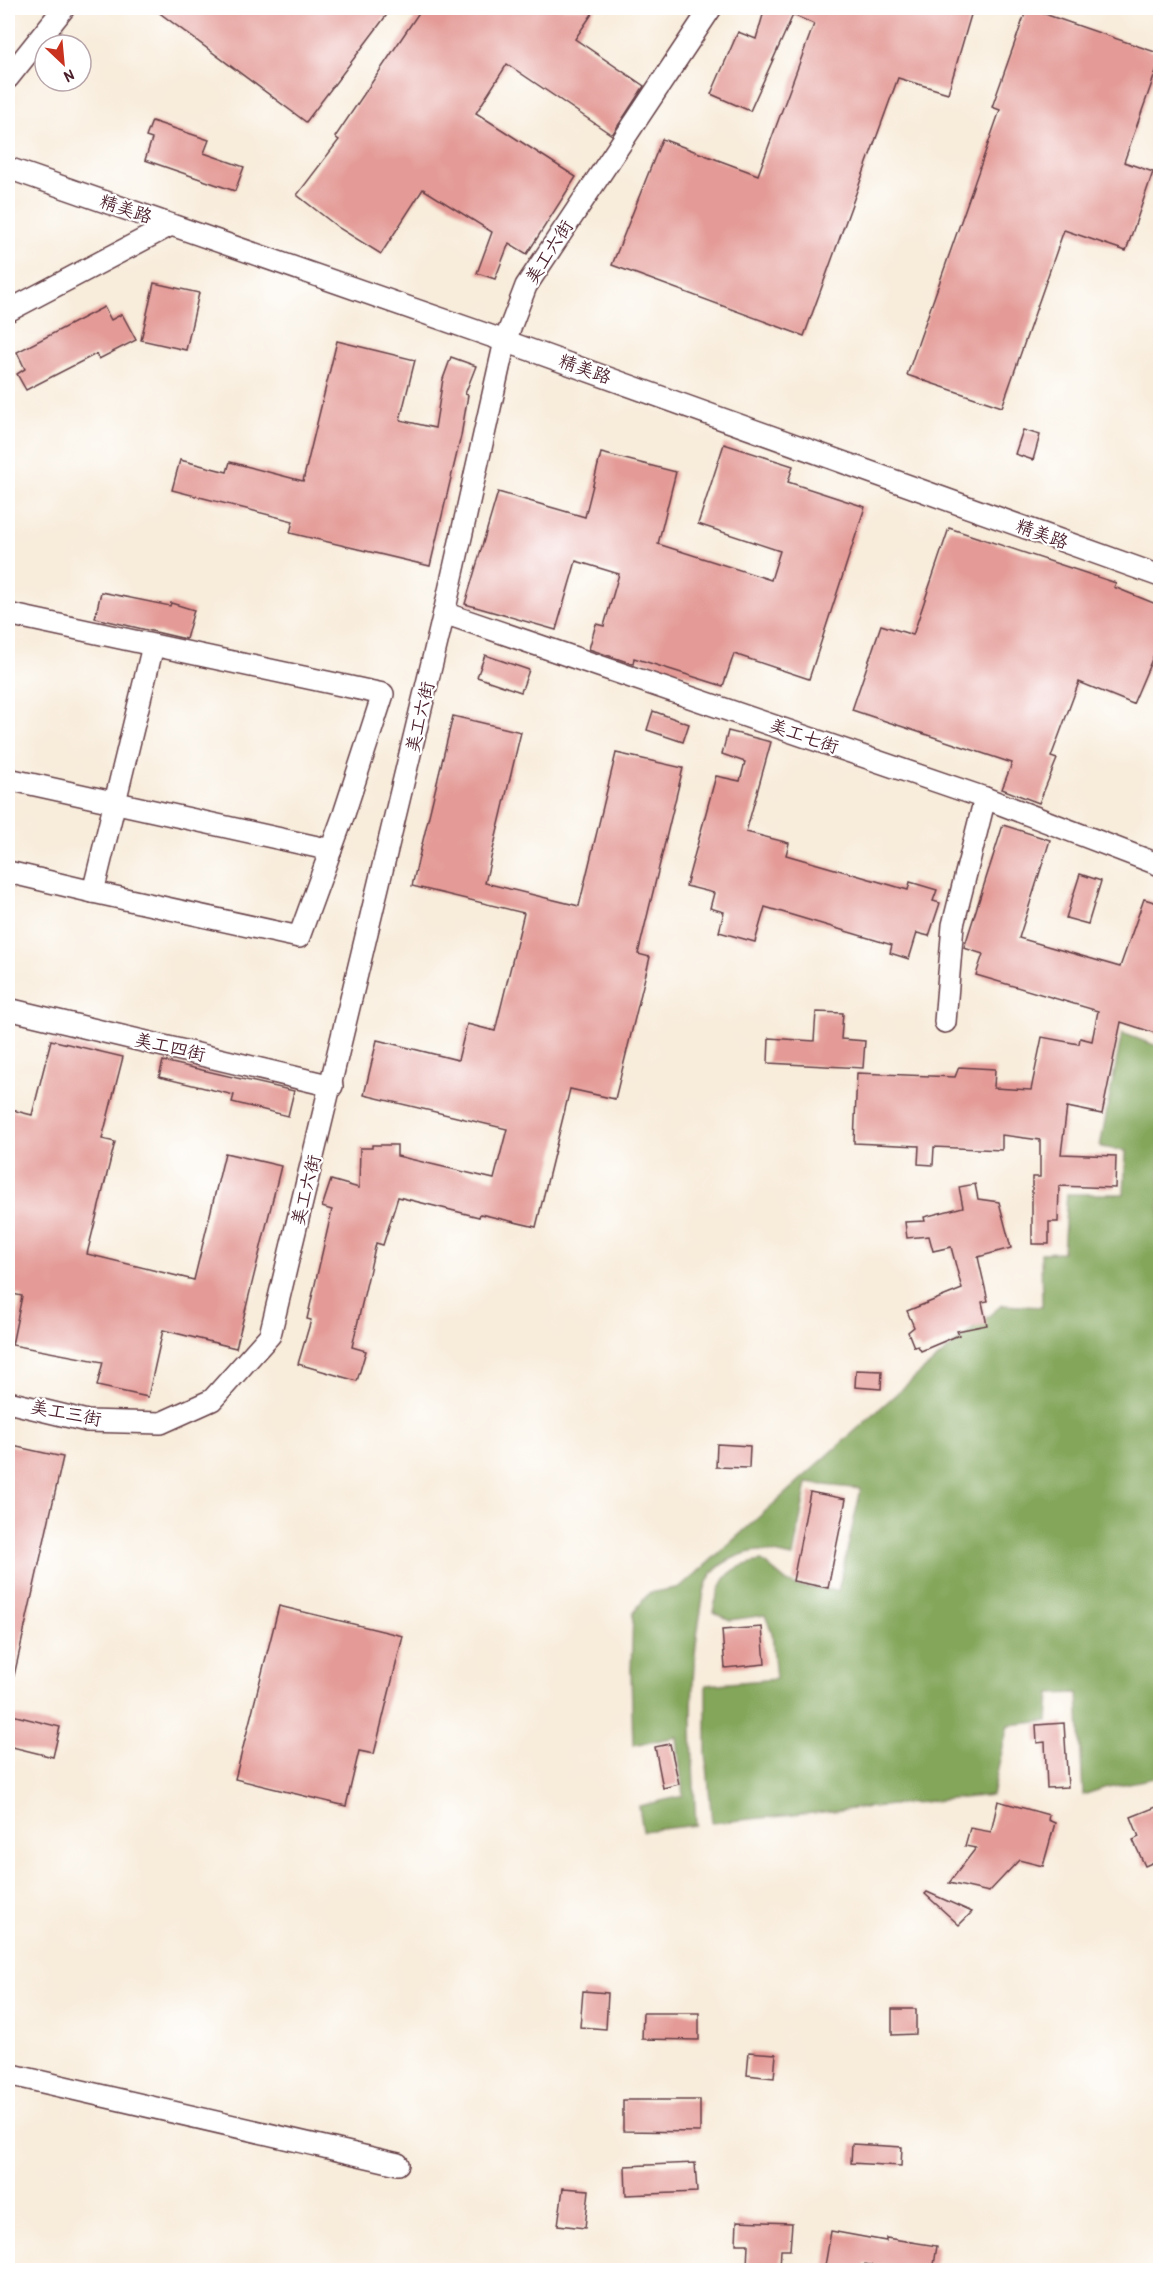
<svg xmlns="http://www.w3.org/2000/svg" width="1168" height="2278" font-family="'Patrick Hand','LXGW WenKai TC',sans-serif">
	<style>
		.forest { fill: #83a65a; stroke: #666242; stroke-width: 1.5 }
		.building { fill: #e49b97 }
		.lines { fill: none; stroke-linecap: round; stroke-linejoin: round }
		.minor-casing { stroke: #643e45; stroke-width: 24 }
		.minor { stroke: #fff; stroke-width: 21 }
		.labels { text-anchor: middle; stroke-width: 4.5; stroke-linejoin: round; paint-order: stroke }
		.street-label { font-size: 18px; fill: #4a1f2b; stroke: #fff }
	</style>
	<rect width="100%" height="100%" fill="#fff"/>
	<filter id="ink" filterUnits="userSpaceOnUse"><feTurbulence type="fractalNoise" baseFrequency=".0167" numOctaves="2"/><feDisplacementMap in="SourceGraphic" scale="12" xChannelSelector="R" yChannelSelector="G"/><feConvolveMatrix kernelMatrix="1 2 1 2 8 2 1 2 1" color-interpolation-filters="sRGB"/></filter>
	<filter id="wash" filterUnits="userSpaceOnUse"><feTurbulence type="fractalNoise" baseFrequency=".008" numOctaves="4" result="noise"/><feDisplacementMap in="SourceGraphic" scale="24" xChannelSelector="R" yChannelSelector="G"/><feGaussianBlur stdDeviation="1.35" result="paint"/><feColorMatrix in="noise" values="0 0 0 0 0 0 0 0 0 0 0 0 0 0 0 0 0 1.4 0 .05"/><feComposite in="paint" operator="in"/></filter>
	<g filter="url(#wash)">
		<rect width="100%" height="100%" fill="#f8ecda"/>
		<path class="forest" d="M1122,1033L1160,1047V1777L1104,1788L1083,1795L1078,1693L1050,1694L1048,1721L1008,1725L992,1795L712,1823L706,1753V1685L776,1679L772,1633L765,1615L730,1620L713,1612C720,1580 727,1566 762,1561L787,1582L797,1586L838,1591L861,1489L807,1483L793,1557C783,1555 772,1552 762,1551C747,1550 723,1561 713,1572C704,1583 703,1598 701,1611C688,1681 692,1754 696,1825L643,1831L639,1806L683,1796L677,1737L633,1745L631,1671L633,1613L649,1593L681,1587L914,1378L1002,1305L1042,1307L1041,1253L1063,1252L1067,1194H1124L1126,1151L1100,1147Z"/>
		<g id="blocks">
			<g class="building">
				<polygon points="153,8 392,8 306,122"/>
				<polygon points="422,8 596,8 575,39 644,86 612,135 507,64 476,113 576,177 527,254 509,243 495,279 477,273 492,232 423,189 381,254 339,228 297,195 339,140 335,137"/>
				<polygon points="765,8 973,8 948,93 898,78 804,336 612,265 662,139 758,175 814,24 793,15 750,111 711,94 738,32 756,39"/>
				<polygon points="1027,8 1161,54 1161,57 1124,162 1153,172 1126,251 1064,230 1002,407 907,375 1000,110 992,107"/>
				<polygon points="152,121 209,140 204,153 244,167 235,191 145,160 152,139 146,137"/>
				<polygon points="154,283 199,293 186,350 141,340"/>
				<polygon points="104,307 111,320 122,314 136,340 99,359 96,354 26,390 17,374 25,369 17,352"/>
				<polygon points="337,341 415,360 400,420 435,428 443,379 451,357 476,366 465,394 468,395 461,436 430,566 290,533 293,521 172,490 180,460 227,472 230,462 303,481"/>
				<polygon points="1023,430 1040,435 1033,460 1015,454"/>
				<polygon points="724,444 793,466 788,482 865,507 809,679 734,654 723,686 634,658 633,664 589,649 596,624 604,626 619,574 576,561 556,630 465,604 498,492 585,517 601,453 676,472 658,544 771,580 780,551 698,524"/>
				<polygon points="949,528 1116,583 1114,587 1161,606 1161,638 1133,704 1079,682 1051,757 1057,759 1039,803 1002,789 1012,763 852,710 881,625 913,635"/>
				<polygon points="101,592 170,606 171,603 194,610 186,639 95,618"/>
				<polygon points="485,655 529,670 521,692 477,677"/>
				<polygon points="653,711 689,724 683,742 647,730"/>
				<polygon points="453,716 521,732 485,883 579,906 616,753 683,768 638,954 650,957 615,1099 570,1089 536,1227 480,1214 479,1217 398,1197 383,1245 376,1243 352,1347 366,1351 357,1381 298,1364 311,1320 307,1319 332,1210 322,1207 331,1180 359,1188 360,1148 372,1148 372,1145 397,1145 397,1156 494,1179 507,1129 364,1095 377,1040 458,1060 467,1024 495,1031 524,913 412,886"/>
				<polygon points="728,731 771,742 746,832 789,843 786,855 908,890 910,882 937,890 933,901 940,903 929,936 917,933 909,959 890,953 892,945 765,907 755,942 719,932 724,912 710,908 714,893 686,886 716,776 740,781 745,762 722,754"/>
				<polygon points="1003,825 1050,840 1019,938 1120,967 1144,899 1161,904 1161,1035 1121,1022 1102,1114 1067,1107 1061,1154 1116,1156 1115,1188 1059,1186 1058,1222 1049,1222 1049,1244 1032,1244 1032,1177 1040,1177 1040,1140 1002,1135 1002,1150 934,1147 933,1165 918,1164 919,1146 854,1143 857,1073 955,1077 959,1067 995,1069 994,1088 1031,1090 1042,1037 1079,1044 1080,1038 1092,1041 1098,1011 976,975 983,954 964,948"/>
				<polygon points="1080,874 1101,881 1088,924 1066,918"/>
				<polygon points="816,1012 843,1013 841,1039 865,1041 863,1068 768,1063 769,1038 814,1041"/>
				<polygon points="51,1040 123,1057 102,1139 115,1142 87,1254 194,1280 225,1153 281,1166 236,1348 163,1330 148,1397 97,1386 103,1362 12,1345 22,1296 8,1293 8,1109 32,1115"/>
				<polygon points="163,1061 294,1091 288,1116 232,1102 234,1095 159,1077"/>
				<polygon points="975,1184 978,1199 999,1202 1011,1248 978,1257 988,1301 982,1302 987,1325 957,1331 959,1335 921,1351 918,1346 914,1347 908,1332 914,1327 907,1311 962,1289 951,1247 933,1251 929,1236 907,1238 905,1222 925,1221 924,1217 963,1207 959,1187"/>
				<polygon points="856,1370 882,1371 881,1389 855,1387"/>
				<polygon points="717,1444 750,1446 749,1468 716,1467"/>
				<polygon points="8,1445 63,1457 14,1676 8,1675"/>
				<polygon points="810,1492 846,1499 828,1588 793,1581"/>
				<polygon points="279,1606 403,1636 374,1754 359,1751 346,1806 235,1779"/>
				<polygon points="762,1627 765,1664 725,1668 722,1630"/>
				<polygon points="8,1714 60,1727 53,1757 8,1746"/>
				<polygon points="1064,1723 1068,1787 1047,1788 1045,1742 1037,1743 1036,1725"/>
				<polygon points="670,1744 679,1784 663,1788 655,1747"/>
				<polygon points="998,1801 1049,1815 1048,1820 1055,1823 1043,1866 1019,1860 989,1892 949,1883 976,1848 965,1846 970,1828 991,1832"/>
				<polygon points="1161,1805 1161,1859 1145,1866 1133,1840 1139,1837 1131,1817"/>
				<polygon points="927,1892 972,1912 959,1925 925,1894"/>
				<polygon points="583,1991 608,1993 606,2029 580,2027"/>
				<polygon points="892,2009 916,2009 916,2034 892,2035"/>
				<polygon points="643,2013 699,2013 699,2040 642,2039"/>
				<polygon points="749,2052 776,2054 774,2078 747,2075"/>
				<polygon points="623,2100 700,2100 700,2132 623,2131"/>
				<polygon points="852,2144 902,2147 901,2166 851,2163"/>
				<polygon points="695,2163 697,2192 626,2195 625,2166"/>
				<polygon points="563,2188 589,2190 585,2228 558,2225"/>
				<polygon points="737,2221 792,2223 790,2250 781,2250 780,2268 747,2267 748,2244 736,2244"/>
				<polygon points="831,2231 886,2241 886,2238 937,2246 933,2271 905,2271 865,2264 864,2271 851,2271 825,2266"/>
			</g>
		</g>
	</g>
	<g filter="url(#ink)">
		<use href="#blocks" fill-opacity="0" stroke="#643e45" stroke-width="1.5"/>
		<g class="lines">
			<defs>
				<g id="minor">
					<polyline points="8,78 64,8"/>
					<polyline points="8,168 505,341 1160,576"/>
					<polyline points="8,311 171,225"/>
					<polyline points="444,613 985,798 1160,865"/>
					<polyline points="8,614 383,694 344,814 299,937 93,892"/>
					<polyline points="8,779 331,850"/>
					<polyline points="8,872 93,892 153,646"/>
					<polyline points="8,1009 332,1086"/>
					<polyline points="945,1022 953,925 985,798"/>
					<polyline points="8,1402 87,1421 161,1423 212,1400 270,1335 444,613 505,341 526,286 711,8"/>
					<polyline points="8,2074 398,2164"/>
				</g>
			</defs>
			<use href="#minor" class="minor-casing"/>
			<use href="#minor" class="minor"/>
		</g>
	</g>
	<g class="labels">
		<g class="street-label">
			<text transform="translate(126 209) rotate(19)" y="6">精美路</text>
			<text transform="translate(549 252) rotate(-57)" y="6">美工六街</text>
			<text transform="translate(585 369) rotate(20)" y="6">精美路</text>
			<text transform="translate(1042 534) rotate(20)" y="6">精美路</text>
			<text transform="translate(420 717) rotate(-77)" y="6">美工六街</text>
			<text transform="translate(804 736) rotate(19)" y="6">美工七街</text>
			<text transform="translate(170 1047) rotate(13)" y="6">美工四街</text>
			<text transform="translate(306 1190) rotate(-76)" y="6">美工六街</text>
			<text transform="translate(66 1413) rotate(11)" y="6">美工三街</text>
		</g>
	</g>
	<rect width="1168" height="2278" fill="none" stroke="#fff" stroke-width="30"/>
	<g transform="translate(63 63) rotate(154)"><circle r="28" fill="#ffffff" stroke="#b7a5aa" stroke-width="1.5"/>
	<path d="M0-4.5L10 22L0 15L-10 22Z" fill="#c8321e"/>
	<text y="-9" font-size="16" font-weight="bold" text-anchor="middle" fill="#4a1f2b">N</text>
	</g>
</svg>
